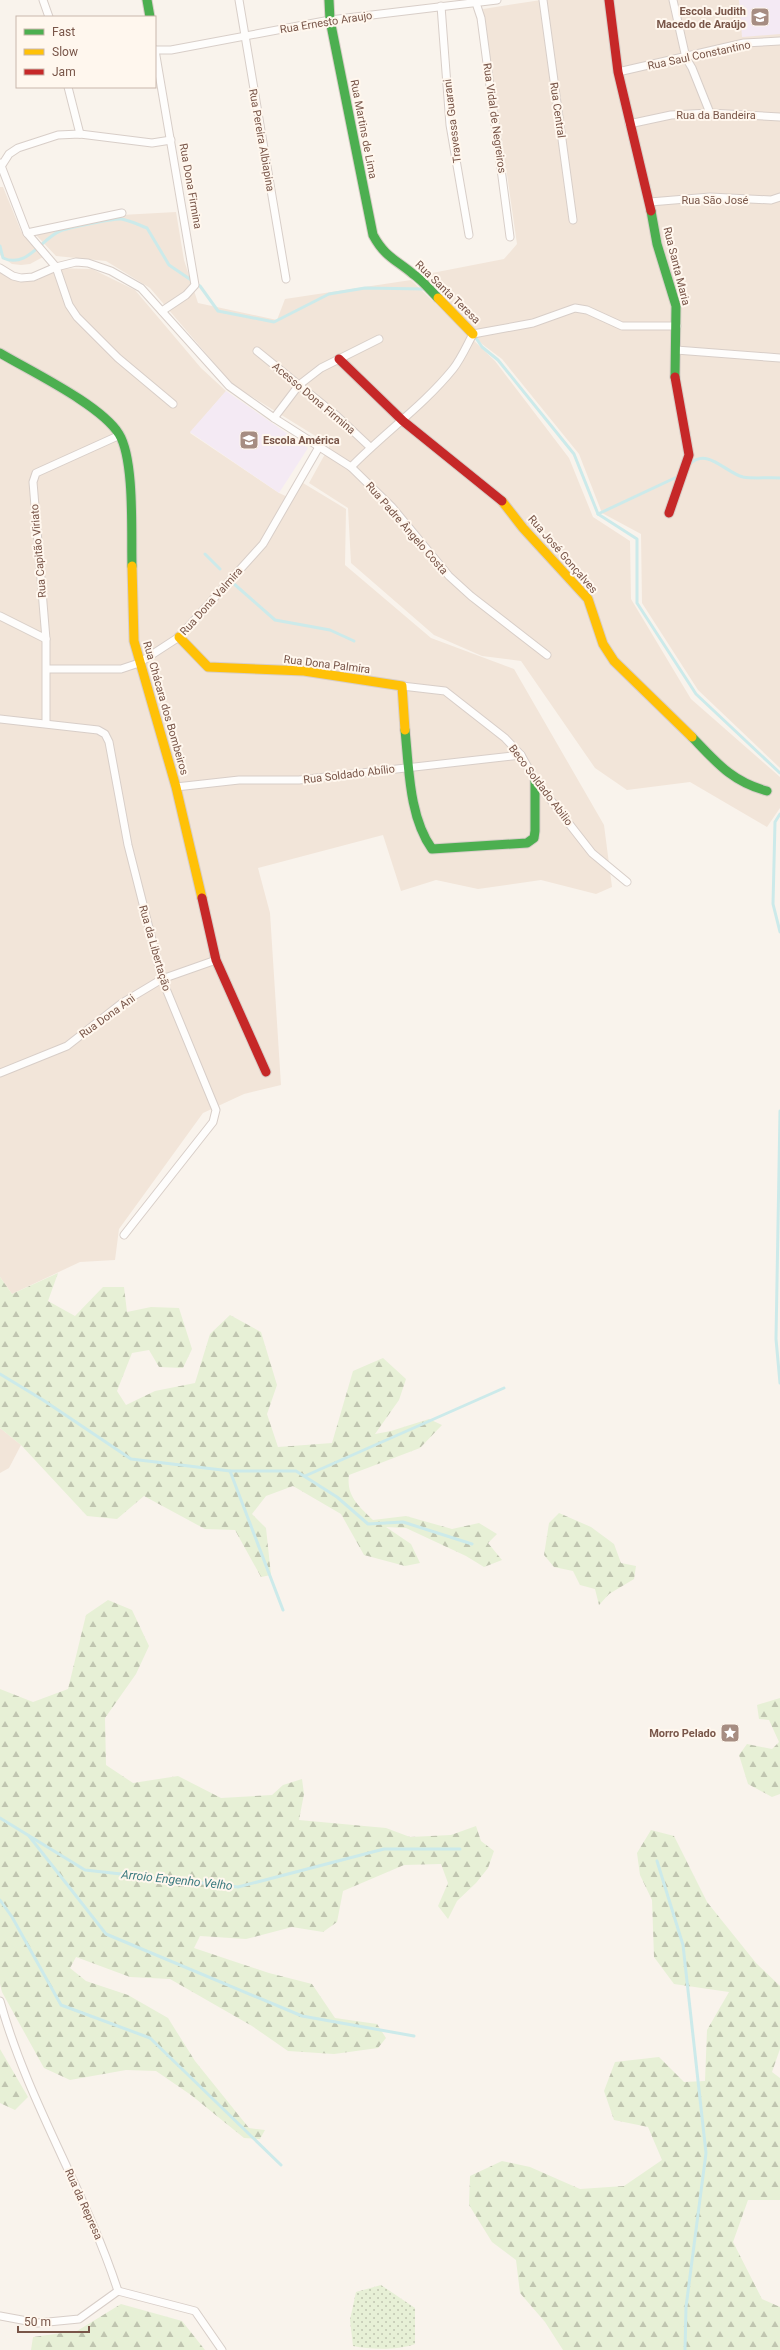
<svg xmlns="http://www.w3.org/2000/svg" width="780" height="2350" font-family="Roboto,sans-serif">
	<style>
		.residential { fill: #f2e5d9 }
		.education { fill: #f4eaf4 }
		.green { fill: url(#green-dots) }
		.forest { fill: url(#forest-firs) }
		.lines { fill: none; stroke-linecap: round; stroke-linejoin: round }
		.stream { stroke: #cceaea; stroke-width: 3 }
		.street-casing { stroke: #d8cec8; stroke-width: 9 }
		.fast-casing { stroke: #d8cec8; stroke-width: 11 }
		.slow-casing { stroke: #d8cec8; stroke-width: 11 }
		.jam-casing { stroke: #d8cec8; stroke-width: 11 }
		.street { stroke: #fefdfc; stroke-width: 7 }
		.fast { stroke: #4caf50; stroke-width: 9 }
		.slow { stroke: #ffc107; stroke-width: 9 }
		.jam { stroke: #c62828; stroke-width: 9 }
		.labels { text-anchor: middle; stroke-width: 4; stroke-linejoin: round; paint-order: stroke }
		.poi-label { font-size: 11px; font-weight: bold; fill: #795649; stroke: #fff7ee; text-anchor: end }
		.street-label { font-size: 11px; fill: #795649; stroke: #fff7ee }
		.water-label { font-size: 12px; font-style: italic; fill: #3b7a7f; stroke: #fff7ee }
	</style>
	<defs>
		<pattern id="green-dots" width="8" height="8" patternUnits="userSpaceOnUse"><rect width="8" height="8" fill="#e7f0d6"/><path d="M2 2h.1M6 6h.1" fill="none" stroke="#c0c5b0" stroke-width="1.8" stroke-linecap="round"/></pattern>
		<pattern id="forest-firs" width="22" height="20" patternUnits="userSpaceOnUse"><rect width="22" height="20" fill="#e7f0d6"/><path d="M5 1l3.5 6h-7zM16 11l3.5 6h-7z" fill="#c0c5b0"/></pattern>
	</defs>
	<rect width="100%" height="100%" fill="#f9f3ec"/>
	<g class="residential">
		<polygon points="541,0 780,0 780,768 698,690 642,603 641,534 602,513 579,454 502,359 482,344 424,280 432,273 504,259 517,244 483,9"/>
		<polygon points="0,187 3,187 21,231 43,257 30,264 21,265 12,264 0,255"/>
		<polygon points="176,212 184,260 198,303 277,320 285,299 411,280 495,361 569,458 593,517 630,541 631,599 691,699 780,777 780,808 767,827 690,782 627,790 595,768 521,661 482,656 434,635 351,563 348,508 309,483 330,445 233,385 150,288 106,261 56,256 36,235 103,216"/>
		<polygon points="50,268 92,269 135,290 201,368 226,391 190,433 279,493 292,499 303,483 346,509 345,565 431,638 514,669 604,825 612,887 596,894 541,880 478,889 436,880 401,891 383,835 258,868 270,913 281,1085 244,1094 203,1113 119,1229 115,1260 80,1262 12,1294 0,1277 0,271 19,281 38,280"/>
		<polygon points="0,1428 21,1445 9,1468 0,1473"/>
	</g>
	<g class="education">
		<polygon points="739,0 780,0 780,34 742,37"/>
		<polygon points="226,391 308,448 279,493 190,432"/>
	</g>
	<path class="green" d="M381,2285L415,2308V2344C398,2350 372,2350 353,2346L350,2320L356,2292Z"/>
	<g class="forest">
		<path d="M58,1273L48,1301L75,1316L103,1287H124L127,1312L151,1307L179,1308L192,1349L183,1368L159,1367L149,1350L132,1353L117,1391L126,1405L155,1391L195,1383L210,1334L230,1315L261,1332L277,1385L267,1414L278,1447L332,1443L353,1371L383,1358L406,1379L399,1400L375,1434L391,1431L429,1419L442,1425L420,1448L349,1475C346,1496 359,1506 373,1520L406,1516L452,1529L479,1523L497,1534L488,1543L502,1560L484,1567L466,1556L406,1528L386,1527L411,1544L420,1563L405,1566L364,1555L341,1514L293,1486L266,1496L252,1514L266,1528L271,1575L261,1577L235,1530L205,1529L144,1496L117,1519L87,1516L21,1445L0,1428V1277L12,1294Z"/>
		<polygon points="559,1513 591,1527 614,1544 621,1563 636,1566 634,1579 609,1594 599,1605 595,1589 580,1585 573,1571 554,1567 544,1555 549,1523"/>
		<polygon points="108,1600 132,1610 149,1646 136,1674 105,1718 106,1765 133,1783 178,1776 221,1798 272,1795 283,1785 302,1779 304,1794 299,1820 386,1828 410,1837 451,1835 476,1826 481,1841 494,1851 488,1868 476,1883 457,1901 448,1919 438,1906 448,1883 441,1864 404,1865 343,1891 337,1922 323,1932 292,1927 246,1939 200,1936 194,1948 269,1973 312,1984 335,2018 377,2024 386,2038 378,2048 334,2054 288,2051 252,2026 170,1979 130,1977 76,1957 70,1968 86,1981 128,1995 168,2018 195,2061 249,2128 265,2130 260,2139 244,2138 191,2095 156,2071 126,2070 70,2080 44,2068 2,1992 0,1984 0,1689 33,1702 68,1689 86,1615"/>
		<polygon points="780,1698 780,1794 772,1797 748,1784 739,1755 747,1744 772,1749 779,1742 769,1720 759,1719 757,1705"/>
		<polygon points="651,1830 674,1836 707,1902 756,1963 780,1986 780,2049 772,2072 780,2078 780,2200 748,2200 733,2242 762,2299 780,2307 780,2350 563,2350 545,2322 520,2293 516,2260 492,2242 469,2205 470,2176 502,2161 530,2167 580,2189 624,2186 662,2160 648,2127 614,2120 604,2091 615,2062 659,2057 684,2082 705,2081 707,2030 729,1992 674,1984 654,1957 652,1900 640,1875 637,1853"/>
		<polygon points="0,2049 28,2097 15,2110 0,2103"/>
		<polygon points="121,2304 182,2321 205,2350 31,2350 33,2337 77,2331"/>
	</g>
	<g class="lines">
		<g class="stream">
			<path d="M0,246L3,258C27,269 41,239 60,231C68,228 114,218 121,219C129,220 139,225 147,228L169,265L200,286L218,311L274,322L329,294L365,288L424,289"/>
			<polyline points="474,335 482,347 498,360 574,454 598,514 637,539 637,603 696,694 780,773"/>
			<path d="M690,464C707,447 726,473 743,477C754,479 768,477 780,478"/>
			<polyline points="598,514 679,476"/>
			<polyline points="205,554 220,569"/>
			<polyline points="233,583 275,620 330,630 354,641"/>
			<polyline points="780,814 775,822 773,904 780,932"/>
			<polyline points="780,1111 776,1339 780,1383"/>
			<polyline points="0,1374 43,1400 131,1459 230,1471 296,1471 337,1497 368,1524 403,1522 472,1544"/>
			<polyline points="230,1471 283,1610"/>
			<polyline points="305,1476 504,1388"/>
			<polyline points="0,1818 85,1870 238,1887 384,1849 460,1849"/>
			<polyline points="29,1836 106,1934 302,2016 414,2036"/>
			<polyline points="657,1861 683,1945 706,2153 686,2307 685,2350"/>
			<polyline points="0,1900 12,1917 61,2005 150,2038 281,2165"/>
		</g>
		<defs>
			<g id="street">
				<polyline points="43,0 49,17"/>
				<polyline points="239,0 286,279"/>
				<polyline points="475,0 481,18 510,237"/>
				<polyline points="543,0 573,220"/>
				<polyline points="673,0 686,58 692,68 710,113"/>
				<polyline points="441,6 450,125 469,235"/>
				<polyline points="155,50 171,50 330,20 497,0"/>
				<polyline points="155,50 195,285 186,295 162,311"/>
				<polyline points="618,72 744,43 780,41"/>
				<polyline points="68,87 80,134"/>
				<polyline points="629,124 671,115 710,113 780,117"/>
				<polyline points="0,163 27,233 56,267 69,305 77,317 118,358 173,404"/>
				<polyline points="0,168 9,154 18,148 58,135 80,134 152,143 171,140"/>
				<polyline points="650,202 710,197 771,200 780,197"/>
				<polyline points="27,233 122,213"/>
				<polyline points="0,268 13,276 21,278 33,277 56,267 76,262 88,263 111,271 141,288 229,386 274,418 351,467 392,507 449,576 471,596 547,655"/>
				<polyline points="676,350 780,358"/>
				<polyline points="257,351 337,416 370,447"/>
				<polyline points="274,418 299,385 321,368 379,339"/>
				<path d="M351,467C384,433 423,406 453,369C461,359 467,345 473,334L533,323L575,308L587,310L622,326H677"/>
				<polyline points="0,616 46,639"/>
				<polyline points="47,669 121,669 139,663 179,637 263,544 319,447"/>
				<polyline points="402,686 445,691 505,738 521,755 535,780 592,853 627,882"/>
				<polyline points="0,719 98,730 105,734 109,742 128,845 162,979 216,1110 213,1122 124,1235"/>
				<polyline points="46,723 46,639 33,482 36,473 120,435"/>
				<polyline points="176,787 239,780 299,780 521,755"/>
				<polyline points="0,1073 67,1046 122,1003 162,979 216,960"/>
				<path d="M0,2001C28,2102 86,2192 118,2291"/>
				<polyline points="118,2291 195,2311 222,2350"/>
				<polyline points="0,2316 38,2323 79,2319 118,2291"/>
			</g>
			<g id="fast">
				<polyline points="147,0 150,17"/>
				<path d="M329,0L330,20L373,235C385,257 395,259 413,274C422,280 430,290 438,298"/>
				<polyline points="651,211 657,244 676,306 675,377"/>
				<path d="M0,353C32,372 101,405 119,434C135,460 131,535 132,566"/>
				<path d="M405,730C409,768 409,817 432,849L527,843L534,838L535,831V780"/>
				<path d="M692,737C716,762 732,782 767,791"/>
			</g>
			<g id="slow">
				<polyline points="438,298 473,334"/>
				<polyline points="502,501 523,528 588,599 603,644 614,661 692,737"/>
				<polyline points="132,566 134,641 176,787 202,898"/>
				<polyline points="179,637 208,667 304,671 402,686 405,730"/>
			</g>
			<g id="jam">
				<polyline points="609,0 618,72 651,211"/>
				<polyline points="339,359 403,421 502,501"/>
				<polyline points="669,513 689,455 675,377"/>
				<polyline points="202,898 216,960 266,1072"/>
			</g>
		</defs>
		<use href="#street" class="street-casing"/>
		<use href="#fast" class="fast-casing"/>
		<use href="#slow" class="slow-casing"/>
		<use href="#jam" class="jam-casing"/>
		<use href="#street" class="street"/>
		<use href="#fast" class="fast"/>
		<use href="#slow" class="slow"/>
		<use href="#jam" class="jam"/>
	</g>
	<defs>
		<symbol id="school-square" viewBox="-11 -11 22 22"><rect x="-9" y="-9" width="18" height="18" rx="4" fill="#a68d82" stroke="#fff7ee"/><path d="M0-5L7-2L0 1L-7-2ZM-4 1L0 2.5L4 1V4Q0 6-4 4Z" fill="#fff"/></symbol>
		<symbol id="sight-square" viewBox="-11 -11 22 22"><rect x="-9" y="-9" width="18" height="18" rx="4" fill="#a68d82" stroke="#fff7ee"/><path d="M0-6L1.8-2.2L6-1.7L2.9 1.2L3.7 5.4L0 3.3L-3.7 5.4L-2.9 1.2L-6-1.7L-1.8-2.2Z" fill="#fff"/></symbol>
	</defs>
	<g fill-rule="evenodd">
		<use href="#school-square" x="749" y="6" width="22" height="22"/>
		<use href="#school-square" x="238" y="429" width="22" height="22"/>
		<use href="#sight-square" x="719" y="1722" width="22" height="22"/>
	</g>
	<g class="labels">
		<g class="poi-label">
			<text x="746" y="15">Escola Judith<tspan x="746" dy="13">Macedo de Araújo</tspan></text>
			<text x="263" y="444" text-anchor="start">Escola América</text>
			<text x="716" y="1737">Morro Pelado</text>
		</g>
		<g class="street-label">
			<text transform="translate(326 22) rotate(-9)" y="4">Rua Ernesto Araujo</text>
			<text transform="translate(699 55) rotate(-12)" y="4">Rua Saul Constantino</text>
			<text transform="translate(558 110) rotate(82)" y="4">Rua Central</text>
			<text x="716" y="119">Rua da Bandeira</text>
			<text transform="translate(495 118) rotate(82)" y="4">Rua Vidal de Negreiros</text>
			<text transform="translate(452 121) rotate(-97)" y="4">Travessa Guarani</text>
			<text transform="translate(364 129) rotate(79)" y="4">Rua Martins de Lima</text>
			<text transform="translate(262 140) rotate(80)" y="4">Rua Pereira Albiapina</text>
			<text transform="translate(191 186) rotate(80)" y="4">Rua Dona Firmina</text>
			<text x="715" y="204">Rua São José</text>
			<text transform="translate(677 266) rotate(76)" y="4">Rua Santa Maria</text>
			<text transform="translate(448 292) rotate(44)" y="4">Rua Santa Teresa</text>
			<text transform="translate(314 398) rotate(40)" y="4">Acesso Dona Firmina</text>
			<text transform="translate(407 528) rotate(49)" y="4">Rua Padre Ângelo Costa</text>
			<text transform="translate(38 551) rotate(-95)" y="4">Rua Capitão Viriato</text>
			<text transform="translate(563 554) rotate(49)" y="4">Rua José Gonçalves</text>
			<text transform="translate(211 601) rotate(-48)" y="4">Rua Dona Valmira</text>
			<text transform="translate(327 664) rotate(7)" y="4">Rua Dona Palmira</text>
			<text transform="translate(166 708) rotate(74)" y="4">Rua Chácara dos Bombeiros</text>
			<text transform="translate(349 774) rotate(-7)" y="4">Rua Soldado Abílio</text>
			<text transform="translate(541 785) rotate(53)" y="4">Beco Soldado Abilio</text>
			<text transform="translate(155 948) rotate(74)" y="4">Rua da Libertação</text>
			<text transform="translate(107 1016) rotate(-36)" y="4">Rua Dona Ani</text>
			<text transform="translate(84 2204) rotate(66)" y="4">Rua da Represa</text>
		</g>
		<g class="water-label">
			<text transform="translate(177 1880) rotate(6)" y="4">Arroio Engenho Velho</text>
		</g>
	</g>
	<rect x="16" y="16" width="140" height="72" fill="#fff7ee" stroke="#c9b7ac"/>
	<rect x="24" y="29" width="20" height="6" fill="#4caf50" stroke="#c9b7ac"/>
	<text x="52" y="36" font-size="12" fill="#795649">Fast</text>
	<rect x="24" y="49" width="20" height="6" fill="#ffc107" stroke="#c9b7ac"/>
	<text x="52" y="56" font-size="12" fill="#795649">Slow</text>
	<rect x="24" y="69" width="20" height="6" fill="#c62828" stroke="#c9b7ac"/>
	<text x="52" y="76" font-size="12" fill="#795649">Jam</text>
	<path d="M18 2326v6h71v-6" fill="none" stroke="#795649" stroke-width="2"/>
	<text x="24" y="2326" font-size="12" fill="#795649" stroke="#fff7ee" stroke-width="3" paint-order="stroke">50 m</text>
</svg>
